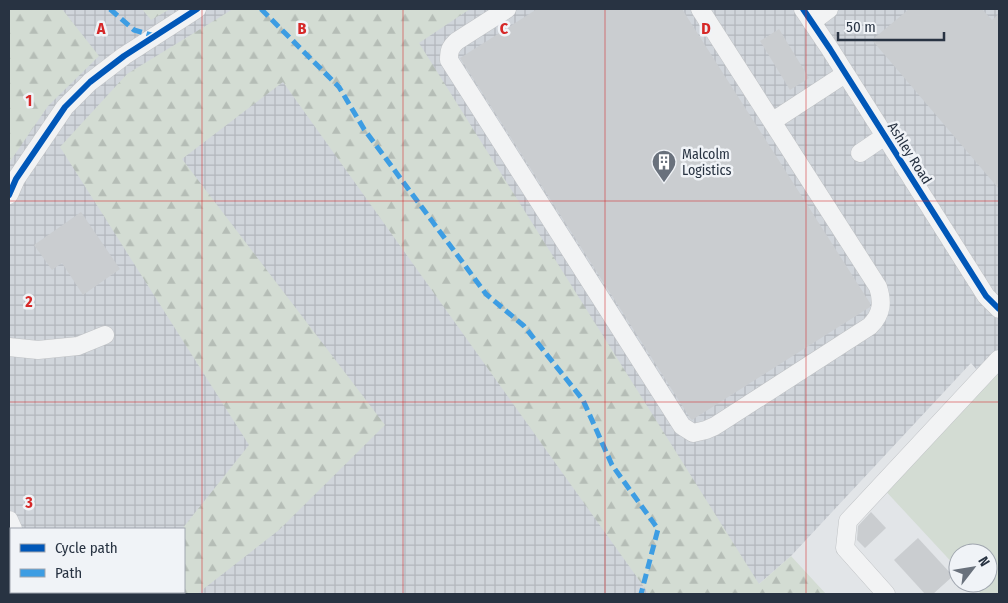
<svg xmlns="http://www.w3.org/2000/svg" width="1008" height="603" font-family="'Fira Sans Condensed',sans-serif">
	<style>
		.industrial { fill: url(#industrial-grid); fill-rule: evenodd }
		.green { fill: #d3dcd3 }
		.forest { fill: url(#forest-firs) }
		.building { fill: #cacdd0 }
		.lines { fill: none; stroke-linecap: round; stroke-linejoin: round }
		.minor-casing { stroke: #c0c3c6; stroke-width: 19 }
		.minor { stroke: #f2f3f4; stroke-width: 18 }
		.quiet { stroke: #3d9de3; stroke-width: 5; stroke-dasharray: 10 5; stroke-linecap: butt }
		.cycleway-casing { stroke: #f0f3f7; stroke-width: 9 }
		.cycleway { stroke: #0057b8; stroke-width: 6 }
		.grid { fill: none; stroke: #d62828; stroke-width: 1; stroke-opacity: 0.55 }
		.labels { text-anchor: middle; stroke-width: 5; stroke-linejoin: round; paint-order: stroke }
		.street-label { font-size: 14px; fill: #283342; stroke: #f0f3f7 }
		.poi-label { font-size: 14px; fill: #283342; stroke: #f0f3f7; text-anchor: start }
		.grid-label { font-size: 16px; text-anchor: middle; font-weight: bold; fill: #d62828; stroke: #f0f3f7; stroke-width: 5; stroke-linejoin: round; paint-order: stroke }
	</style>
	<defs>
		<pattern id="industrial-grid" width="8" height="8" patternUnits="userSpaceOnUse" patternTransform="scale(1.25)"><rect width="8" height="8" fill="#d0d5db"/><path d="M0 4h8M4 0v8" fill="none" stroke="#b3b7bd"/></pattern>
		<pattern id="forest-firs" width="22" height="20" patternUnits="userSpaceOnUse" patternTransform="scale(1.25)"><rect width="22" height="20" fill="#d3dcd3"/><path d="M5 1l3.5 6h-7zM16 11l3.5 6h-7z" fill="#b5bdb6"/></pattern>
	</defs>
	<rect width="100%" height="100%" fill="#e2e5e8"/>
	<path class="industrial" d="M9,9H999V396L971,363L791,556L759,584L758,594H9ZM11,529H184V592H11Z"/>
	<polygon class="green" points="999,359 999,594 981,594 971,583 988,583 988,553 958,553 958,569 881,486"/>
	<g class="forest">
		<polygon points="9,9 62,9 99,56 48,106 9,163"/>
		<polygon points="142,9 170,9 151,20"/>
		<polygon points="233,9 470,9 419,43 759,584 791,556 826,594 649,594 283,82 182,159 385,425 279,530 197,594 146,594 147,592 184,592 184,529 182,529 249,445 60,147 127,74"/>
	</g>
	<g class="building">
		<polygon points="537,9 682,9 870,303 870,307 692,420 690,418 460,58"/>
		<polygon points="909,9 982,9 992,20 999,14 999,189 872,40"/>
		<polygon points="779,29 809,78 790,90 760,41"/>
		<polygon points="81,212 120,269 83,295 62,263 52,270 34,245"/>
		<polygon points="871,512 886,528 865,548 857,540 858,526"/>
		<polygon points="918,538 953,576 933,594 925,594 894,560"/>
	</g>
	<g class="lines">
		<defs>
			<g id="minor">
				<path d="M507,9L457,41C450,47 449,51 449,60L682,426L693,433L706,430L715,426L870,326C882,314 883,302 878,287L700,9"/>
				<polyline points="803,9 830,49 986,296 999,309"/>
				<polyline points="812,22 829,9"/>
				<polyline points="773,121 845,74"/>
				<polyline points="860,153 885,136"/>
				<polyline points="9,195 16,179 65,107 90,82 124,56 197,9"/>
				<polyline points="9,347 38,350 78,346 105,335"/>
				<polyline points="9,520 13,529"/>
				<polyline points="47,592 49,594"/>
				<polyline points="886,594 845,548 848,521 999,359"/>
			</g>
		</defs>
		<use href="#minor" class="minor-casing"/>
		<use href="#minor" class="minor"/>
		<g class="quiet">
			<polyline points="110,9 134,30 155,36"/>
			<polyline points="261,9 339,87 364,129 486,294 524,326 583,400 612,465 658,529 641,594"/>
		</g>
		<defs>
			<g id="cycleway">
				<polyline points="803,9 830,49 986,296 999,309"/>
				<polyline points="9,195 16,179 65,107 90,82 124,56 197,9"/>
			</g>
		</defs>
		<use href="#cycleway" class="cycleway-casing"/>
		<use href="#cycleway" class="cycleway"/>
	</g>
	<path class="grid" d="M202,9V594M403,9V594M605,9V594M806,9V594M9,201H999M9,402H999"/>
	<defs>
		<symbol id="building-pin" viewBox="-11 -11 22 30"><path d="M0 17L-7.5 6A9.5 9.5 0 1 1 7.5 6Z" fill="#69717c" stroke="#f0f3f7"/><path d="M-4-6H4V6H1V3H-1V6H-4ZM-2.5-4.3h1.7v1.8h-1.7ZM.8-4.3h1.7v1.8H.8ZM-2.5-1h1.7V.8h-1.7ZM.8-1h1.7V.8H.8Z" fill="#fff"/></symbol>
	</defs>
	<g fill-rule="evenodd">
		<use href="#building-pin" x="650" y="148" width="28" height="38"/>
	</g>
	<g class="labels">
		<g class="street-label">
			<text transform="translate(910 153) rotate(58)" y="5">Ashley Road</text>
		</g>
		<g class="poi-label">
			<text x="682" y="159">Malcolm<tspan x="682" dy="16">Logistics</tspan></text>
		</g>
	</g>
	<g class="grid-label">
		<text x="101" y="34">A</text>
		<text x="302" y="34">B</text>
		<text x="504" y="34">C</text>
		<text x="706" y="34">D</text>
		<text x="29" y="106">1</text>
		<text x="29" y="307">2</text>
		<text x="29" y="508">3</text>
	</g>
	<rect width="1008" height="603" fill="none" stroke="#283342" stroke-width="20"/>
	<rect x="10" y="528" width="175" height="65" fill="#f0f3f7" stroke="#a0a6af"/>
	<rect x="20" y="544" width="25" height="8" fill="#0057b8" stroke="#a0a6af"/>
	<text x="55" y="553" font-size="15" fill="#283342">Cycle path</text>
	<rect x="20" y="569" width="25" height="8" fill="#3d9de3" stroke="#a0a6af"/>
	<text x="55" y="578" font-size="15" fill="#283342">Path</text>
	<g transform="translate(973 568) rotate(59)"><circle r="24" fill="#f0f3f7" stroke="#a0a6af"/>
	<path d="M0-4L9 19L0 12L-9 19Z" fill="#69717c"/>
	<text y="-8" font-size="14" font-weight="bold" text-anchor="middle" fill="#283342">N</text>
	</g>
	<path d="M838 32v8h106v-8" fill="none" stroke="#283342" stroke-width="2.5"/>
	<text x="846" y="32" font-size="15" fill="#283342" stroke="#f0f3f7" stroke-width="4" paint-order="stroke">50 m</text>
</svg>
